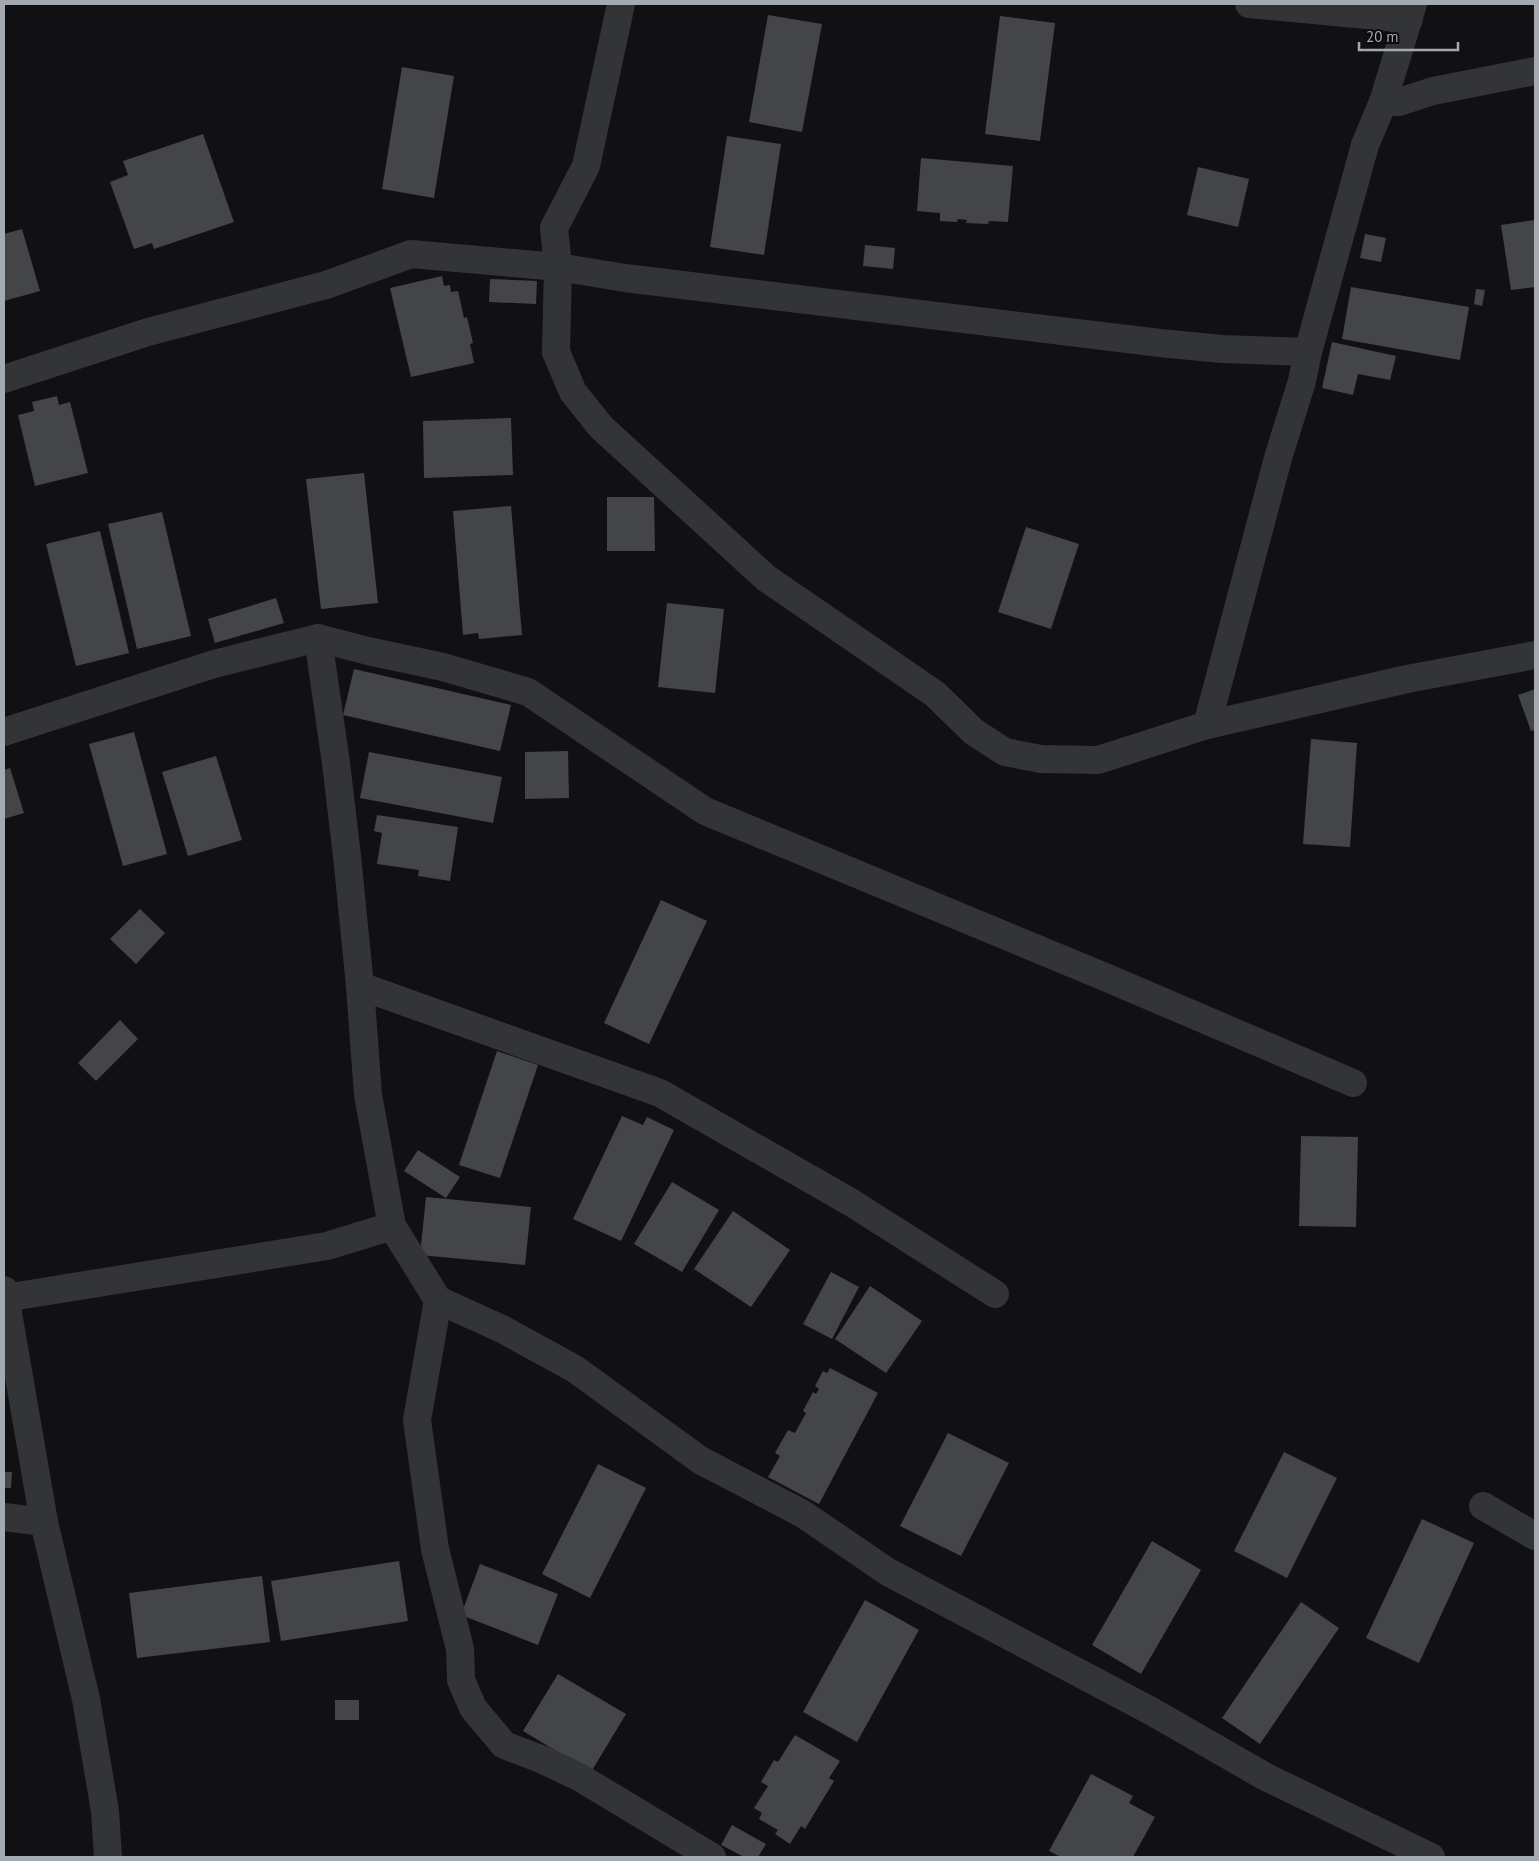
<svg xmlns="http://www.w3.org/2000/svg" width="1539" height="1861" font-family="'PT Sans',sans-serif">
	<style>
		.building { fill: #434548 }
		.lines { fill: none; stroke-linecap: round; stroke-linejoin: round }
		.minor { stroke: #333437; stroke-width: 28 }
	</style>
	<rect width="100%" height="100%" fill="#111113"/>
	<g class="building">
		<polygon points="768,15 822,24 802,132 749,122"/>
		<polygon points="1000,16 1055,23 1040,141 985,134"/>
		<polygon points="402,67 454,76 434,198 382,189"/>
		<polygon points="203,134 234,222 154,249 152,243 134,249 110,182 128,175 123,161"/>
		<polygon points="727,136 781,144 764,255 710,247"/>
		<polygon points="921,158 1013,166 1008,222 989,221 988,224 966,223 967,220 958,219 957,222 940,221 940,213 917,211"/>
		<polygon points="1198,167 1249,179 1238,227 1187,215"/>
		<polygon points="1535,220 1535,287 1511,290 1501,225"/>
		<polygon points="22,229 40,291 4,301 4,234"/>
		<polygon points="1365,234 1386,238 1381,262 1360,258"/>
		<polygon points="865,245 895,248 893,269 863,266"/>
		<polygon points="442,276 444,286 450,285 451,292 458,291 464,318 467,317 473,343 470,344 474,363 411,377 390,288"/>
		<polygon points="490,279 537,281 536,304 489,302"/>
		<polygon points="1351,287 1469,307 1460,360 1342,339"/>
		<polygon points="1476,289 1485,290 1482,306 1474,304"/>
		<polygon points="1332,342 1396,356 1390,380 1358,374 1353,395 1322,388"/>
		<polygon points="57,396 59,405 70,402 88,473 35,486 18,415 34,411 32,402"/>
		<polygon points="511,418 513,475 424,478 423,421"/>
		<polygon points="364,473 378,603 321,609 306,479"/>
		<polygon points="607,497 654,497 655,551 607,551"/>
		<polygon points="511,506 522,635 479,639 478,633 463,635 453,511"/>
		<polygon points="162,512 191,636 137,649 108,524"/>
		<polygon points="1026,527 1079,544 1051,629 998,612"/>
		<polygon points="100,531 129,653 76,666 46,544"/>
		<polygon points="276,598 284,623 215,643 208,619"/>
		<polygon points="667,603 724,609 715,693 658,687"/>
		<polygon points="354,669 511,705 500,751 343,715"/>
		<polygon points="1535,689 1535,730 1531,731 1518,695"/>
		<polygon points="134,732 167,854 123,866 89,744"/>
		<polygon points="1311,739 1357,743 1350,847 1303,844"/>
		<polygon points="568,751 569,798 525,799 525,752"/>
		<polygon points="369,752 502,777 493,823 360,798"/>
		<polygon points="216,756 242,840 188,856 162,772"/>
		<polygon points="10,768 24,813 4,819 4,770"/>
		<polygon points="377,815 458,827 450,881 418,876 419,870 377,864 382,833 374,831"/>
		<polygon points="661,900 707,921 649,1044 604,1023"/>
		<polygon points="140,909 165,933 136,964 110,939"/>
		<polygon points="120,1020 138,1039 96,1081 78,1063"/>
		<polygon points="497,1051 538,1065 500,1178 459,1165"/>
		<polygon points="622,1116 643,1125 647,1117 674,1130 621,1241 573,1219"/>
		<polygon points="1301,1136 1358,1137 1356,1227 1299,1226"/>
		<polygon points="418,1150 460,1177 446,1198 404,1171"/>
		<polygon points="672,1182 719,1210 682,1272 634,1244"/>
		<polygon points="426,1197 531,1207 525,1265 420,1255"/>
		<polygon points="733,1211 790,1250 751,1307 694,1269"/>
		<polygon points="831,1272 859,1287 832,1339 803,1324"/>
		<polygon points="870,1286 922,1321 886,1373 835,1339"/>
		<polygon points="830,1368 878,1393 819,1504 768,1477 780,1456 775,1453 788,1430 795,1433 806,1413 803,1411 813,1392 816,1394 819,1389 815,1386 823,1371 827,1373"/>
		<polygon points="948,1433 1009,1463 961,1556 900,1526"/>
		<polygon points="1284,1452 1337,1478 1287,1578 1234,1551"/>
		<polygon points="598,1464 646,1488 590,1598 542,1574"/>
		<polygon points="4,1472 12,1472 11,1488 4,1488"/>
		<polygon points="1422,1519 1474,1543 1419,1663 1366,1638"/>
		<polygon points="1152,1541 1201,1570 1141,1674 1092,1645"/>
		<polygon points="399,1561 408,1621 281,1641 271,1581"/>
		<polygon points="480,1564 558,1594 538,1645 461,1615"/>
		<polygon points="262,1576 270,1642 137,1658 129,1593"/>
		<polygon points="865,1600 919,1630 857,1742 803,1712"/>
		<polygon points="1301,1602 1339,1628 1260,1744 1222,1718"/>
		<polygon points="558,1674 626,1714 591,1772 523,1731"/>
		<rect x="335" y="1700" width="24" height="20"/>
		<polygon points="795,1735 840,1761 829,1778 834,1781 805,1829 801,1826 790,1844 775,1834 778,1830 759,1819 762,1813 754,1808 768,1786 761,1782 774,1760 778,1762"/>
		<polygon points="1091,1774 1133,1796 1129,1803 1155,1817 1133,1857 1061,1857 1049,1851"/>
		<polygon points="732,1825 766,1844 758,1857 744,1857 721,1845"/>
	</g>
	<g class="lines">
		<g class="minor">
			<polyline points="621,4 586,166 554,228 558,267 556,352 573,392 601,427 766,578 935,694 974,732 1005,752 1041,759 1098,760 1207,725"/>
			<polyline points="1249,4 1409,19"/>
			<polyline points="1383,102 1399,102 1433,91 1535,71"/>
			<polyline points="1308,352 1365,145 1383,102 1413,4"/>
			<polyline points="4,379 148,332 326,285 411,254 558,267 625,278 1160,343 1222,349 1308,352 1302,381 1278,458 1207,725 1407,679 1535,655"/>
			<polyline points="318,638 336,763 347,856 360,986 368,1095 392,1226 438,1300 417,1420 435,1549 460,1649 461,1680 473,1708 504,1745 541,1759 579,1777 712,1857"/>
			<polyline points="4,732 214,664 318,638 368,651 443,667 528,692 705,811 1105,977 1353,1083"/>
			<polyline points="360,986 660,1093 852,1203 995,1294"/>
			<polyline points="4,1290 44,1522 86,1699 105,1811 108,1857"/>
			<polyline points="5,1298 327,1246 392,1226"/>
			<polyline points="438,1300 502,1329 575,1369 700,1460 803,1514 888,1572 1151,1711 1264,1776 1431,1857"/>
			<polyline points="1483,1506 1535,1536"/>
			<polyline points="4,1517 44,1522"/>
		</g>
	</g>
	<rect width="1539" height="1861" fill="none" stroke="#a4aab2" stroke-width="10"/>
	<path d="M1359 42v8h99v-8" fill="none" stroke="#a4aab2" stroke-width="2.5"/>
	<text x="1366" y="42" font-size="15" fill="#a4aab2" stroke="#0c0c0d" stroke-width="4" paint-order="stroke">20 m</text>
</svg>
